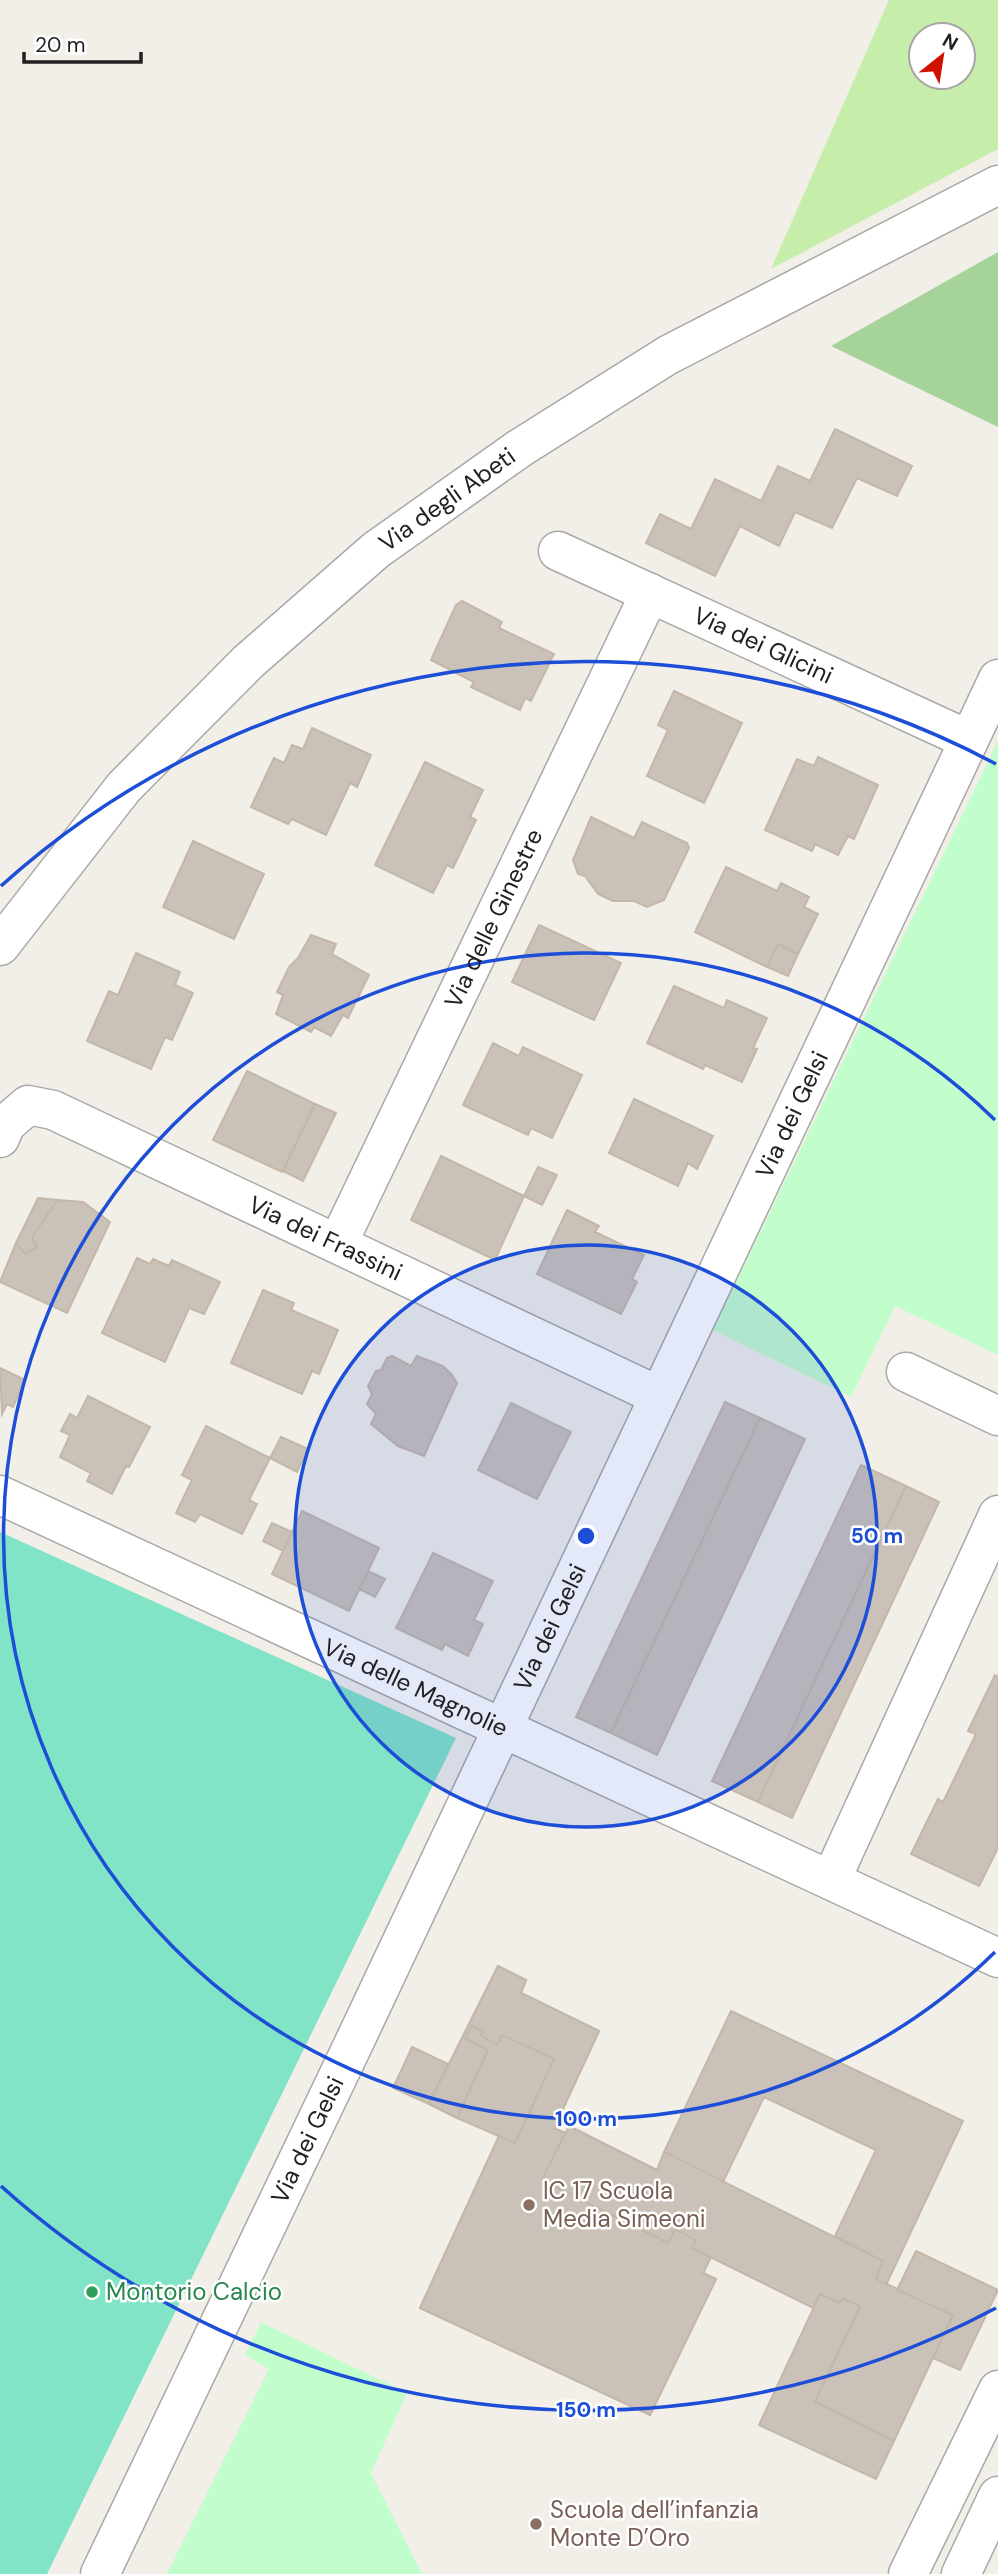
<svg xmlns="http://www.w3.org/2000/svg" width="998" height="2574" font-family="'DM Sans',sans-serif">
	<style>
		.grass { fill: #c6eeaa; fill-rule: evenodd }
		.forest { fill: #a6d399 }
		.park { fill: #c2fdcc }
		.pitch { fill: #81e4c6 }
		.building { fill: #cac2b9; stroke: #c4b7a8; stroke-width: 2; fill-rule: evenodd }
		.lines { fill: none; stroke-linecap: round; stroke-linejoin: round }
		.minor-casing { stroke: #a8a8a8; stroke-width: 41 }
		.minor { stroke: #fff; stroke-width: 38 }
		.ring { fill: none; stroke: #1d4ed8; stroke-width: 3.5 }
		.education-dot { fill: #8d6e63; stroke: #fff; stroke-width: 2.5 }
		.leisure-dot { fill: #2e9e5b; stroke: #fff; stroke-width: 2.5 }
		.labels { text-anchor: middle; stroke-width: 5; stroke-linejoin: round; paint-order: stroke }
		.street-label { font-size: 24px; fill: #212121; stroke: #fff }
		.education-label { font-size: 24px; fill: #785e54; stroke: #fff; text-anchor: start }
		.leisure-label { font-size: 24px; fill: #27864d; stroke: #fff; text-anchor: start }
		.centre { fill: #1d4ed8; stroke: #fff; stroke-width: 3.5 }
		.ring-label { font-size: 21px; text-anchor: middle; font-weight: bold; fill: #1d4ed8; stroke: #fff; stroke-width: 5; stroke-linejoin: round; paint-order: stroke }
	</style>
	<rect width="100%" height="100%" fill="#f1efe7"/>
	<path class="grass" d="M889,0H998V149L771,269ZM921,35H963V77H921Z"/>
	<polygon class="forest" points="998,252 998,427 831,346"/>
	<g class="park">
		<polygon points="998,741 998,1355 895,1306 851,1397 713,1330"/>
		<polygon points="261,2322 407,2393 371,2473 422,2574 167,2574 269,2369 245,2355"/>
	</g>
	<polygon class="pitch" points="0,1532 456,1738 47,2574 0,2574"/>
	<g class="building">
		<polygon points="835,429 912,466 897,496 857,478 832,528 795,512 779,546 740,526 715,576 646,543 660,514 691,529 715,479 761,501 778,466 810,481"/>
		<polygon points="462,601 502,622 499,628 554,654 531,701 525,698 520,710 471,687 474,682 431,660 456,605"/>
		<polygon points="674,691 742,723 704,803 647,776 668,730 658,725"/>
		<polygon points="312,728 371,755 357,787 350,783 326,835 292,819 288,824 251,807 274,758 284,763 292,745 303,749"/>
		<polygon points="818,757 878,785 854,839 848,836 838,855 815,844 812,851 765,830 797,759 814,766"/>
		<polygon points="425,762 483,790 470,817 476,820 453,868 447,865 433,893 375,865"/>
		<polygon points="591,817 634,838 642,822 687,843 689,848 664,900 647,907 634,901 613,901 598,894 585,876 578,874 573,860"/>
		<polygon points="193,841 264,874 234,939 163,907"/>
		<polygon points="726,867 777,891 781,883 809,897 804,907 818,914 798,954 778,944 767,967 695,932"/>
		<polygon points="539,925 621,963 594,1020 512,982"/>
		<polygon points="311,935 336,944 332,954 369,975 348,1018 343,1015 331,1036 314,1027 311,1032 276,1014 283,995 277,992 289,967 298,958"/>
		<polygon points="778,944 798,954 788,976 767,967"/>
		<polygon points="136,953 180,972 175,985 193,993 172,1040 165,1037 151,1069 87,1041 109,991 118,995"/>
		<polygon points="674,986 724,1008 727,1000 767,1018 753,1048 757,1049 742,1082 705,1065 703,1069 647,1043"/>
		<polygon points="493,1043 519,1056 523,1047 582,1075 552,1138 531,1128 528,1135 463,1105"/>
		<polygon points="247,1071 315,1104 282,1172 213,1140"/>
		<polygon points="634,1099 713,1136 697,1169 688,1163 678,1186 609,1153"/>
		<polygon points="315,1104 336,1113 303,1181 283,1171"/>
		<polygon points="441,1156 524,1196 495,1260 411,1220"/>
		<polygon points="538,1167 557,1175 542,1205 524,1196"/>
		<polygon points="38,1198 58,1200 32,1237 37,1247 25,1254 16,1243"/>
		<polygon points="58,1200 83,1202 110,1222 67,1313 0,1282 16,1243 25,1254 37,1247 32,1237"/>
		<polygon points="567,1210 599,1226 595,1232 644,1255 632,1279 637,1282 621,1314 537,1274"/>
		<polygon points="137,1258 150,1264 153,1259 169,1266 172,1260 220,1282 204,1314 189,1308 165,1362 102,1333"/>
		<polygon points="263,1290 294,1303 291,1310 338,1330 319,1374 312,1371 302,1394 231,1363"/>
		<polygon points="392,1356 411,1366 417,1356 443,1366 452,1375 457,1383 424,1456 398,1446 371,1424 376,1414 367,1404 372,1394 368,1386 376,1371 381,1370 387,1358"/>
		<polygon points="0,1368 25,1380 13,1407 7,1404 2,1414"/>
		<polygon points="88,1396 150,1427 129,1467 126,1466 112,1494 87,1481 91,1473 60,1457 70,1435 61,1431 70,1414 77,1418"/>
		<polygon points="725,1402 760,1418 611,1733 576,1717"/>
		<polygon points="511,1403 571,1432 537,1499 478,1470"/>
		<polygon points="760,1418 805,1439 657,1755 611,1733"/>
		<polygon points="206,1426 270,1458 249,1500 257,1504 242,1534 200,1514 195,1522 176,1513 192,1480 182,1475"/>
		<polygon points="281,1437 308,1449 297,1472 270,1458"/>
		<polygon points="861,1465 906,1486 758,1802 712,1781"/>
		<polygon points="906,1486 939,1502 792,1818 758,1802"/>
		<polygon points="302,1511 379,1548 349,1611 272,1574"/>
		<polygon points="272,1523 292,1532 283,1551 263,1541"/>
		<polygon points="433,1553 493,1581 474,1620 483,1624 468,1656 445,1644 442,1650 396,1628"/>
		<polygon points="368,1571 385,1579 375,1597 359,1589"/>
		<polygon points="995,1675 998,1677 998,1848 979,1886 911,1854 938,1799 943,1802 976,1734 968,1731"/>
		<path d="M498,1966L526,1980L521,1993L599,2031L554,2128L565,2133L542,2180L668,2243L675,2229L696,2240L692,2248L711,2257L703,2273L716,2279L650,2415L420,2308L499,2136L515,2143L554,2059L502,2035L497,2045L481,2035L483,2032L472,2026L465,2038L488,2050L457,2118L429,2104ZM543,2194L658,2251L619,2331L504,2274Z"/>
		<polygon points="498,1966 526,1980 521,1993 599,2031 554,2128 565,2133 542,2180 668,2243 675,2229 696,2240 692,2248 711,2257 703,2273 716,2279 650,2415 420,2308 499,2136 515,2143 554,2059 502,2035 497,2045 481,2035 483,2032 472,2026 465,2038 488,2050 457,2118 429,2104"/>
		<polygon points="731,2011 963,2121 886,2285 876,2279 883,2261 835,2236 876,2150 764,2097 723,2182 664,2152"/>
		<polygon points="472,2026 483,2032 481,2035 497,2045 502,2035 554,2059 515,2143 457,2118 488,2050 465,2038"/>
		<polygon points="412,2047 448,2064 429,2104 393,2088"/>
		<polygon points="569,2126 657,2170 664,2152 883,2261 876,2279 953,2315 894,2441 815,2402 860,2306 844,2299 839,2303 820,2294 813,2308 692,2248 696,2240 675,2229 668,2243 542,2180"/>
		<polygon points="916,2251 998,2290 960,2370 933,2358 953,2315 897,2290"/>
		<polygon points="820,2294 839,2303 844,2299 860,2306 815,2402 894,2441 876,2479 759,2425"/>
	</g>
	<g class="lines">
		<defs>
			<g id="minor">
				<path id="s1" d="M558,551L969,740"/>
				<path id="s2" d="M0,946L124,787L248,662L376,550L520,448L668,355L998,185"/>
				<path id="s3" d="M0,1138L6,1124L28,1105L53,1110L659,1396"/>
				<path id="s4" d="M338,1243L650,593"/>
				<polyline points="906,1372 998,1416"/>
				<path id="s5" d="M0,1495L998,1958"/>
				<polyline points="831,1880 998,1515"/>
				<path id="s6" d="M100,2574L352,2047L998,679"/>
				<polyline points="908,2574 998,2390"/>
				<polyline points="961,2574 998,2496"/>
			</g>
		</defs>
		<use href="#minor" class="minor-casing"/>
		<use href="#minor" class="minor"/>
	</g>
	<circle cx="586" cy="1536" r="291" fill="#1d4ed8" fill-opacity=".12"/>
	<g class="ring">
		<circle cx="586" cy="1536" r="291"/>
		<path d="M995 1952A583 583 0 1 1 995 1120"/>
		<path d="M996 2308A874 874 0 0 1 1 2186M1 886A874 874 0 0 1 996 764"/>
	</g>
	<g class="education-dot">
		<circle cx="529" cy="2205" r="7"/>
		<circle cx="536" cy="2524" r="7"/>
	</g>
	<circle class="leisure-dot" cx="92" cy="2292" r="7"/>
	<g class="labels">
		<g class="street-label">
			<text dy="8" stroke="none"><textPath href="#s2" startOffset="635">Via degli Abeti</textPath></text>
			<text dy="8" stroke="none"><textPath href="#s1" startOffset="226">Via dei Glicini</textPath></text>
			<text dy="8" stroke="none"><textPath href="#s4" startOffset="360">Via delle Ginestre</textPath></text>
			<text dy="8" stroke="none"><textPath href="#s6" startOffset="1615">Via dei Gelsi</textPath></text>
			<text dy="8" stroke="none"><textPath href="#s3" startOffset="371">Via dei Frassini</textPath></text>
			<text dy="8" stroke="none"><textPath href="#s6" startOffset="1048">Via dei Gelsi</textPath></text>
			<text dy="8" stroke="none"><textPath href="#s5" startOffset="458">Via delle Magnolie</textPath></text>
			<text dy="8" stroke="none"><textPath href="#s6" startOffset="481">Via dei Gelsi</textPath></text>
		</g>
		<g class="education-label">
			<text x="543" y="2199">IC 17 Scuola<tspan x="543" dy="28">Media Simeoni</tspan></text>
			<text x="550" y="2518">Scuola dell’infanzia<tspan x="550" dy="28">Monte D’Oro</tspan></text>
		</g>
		<g class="leisure-label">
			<text x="106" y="2300">Montorio Calcio</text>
		</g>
	</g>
	<circle cx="586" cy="1536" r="10" class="centre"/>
	<g class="ring-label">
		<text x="877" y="1543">50 m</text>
		<text x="586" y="2126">100 m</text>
		<text x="586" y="2417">150 m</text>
	</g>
	<g transform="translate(942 56) rotate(30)"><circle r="33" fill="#ffffff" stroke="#a6a6a6" stroke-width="2"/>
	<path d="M0-5L12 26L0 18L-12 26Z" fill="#d11100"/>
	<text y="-10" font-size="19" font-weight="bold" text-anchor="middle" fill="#212121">N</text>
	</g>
	<path d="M24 52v10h117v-10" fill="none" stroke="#212121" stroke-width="3.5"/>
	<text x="35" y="52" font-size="21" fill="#212121" stroke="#ffffff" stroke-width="5" paint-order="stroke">20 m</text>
</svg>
